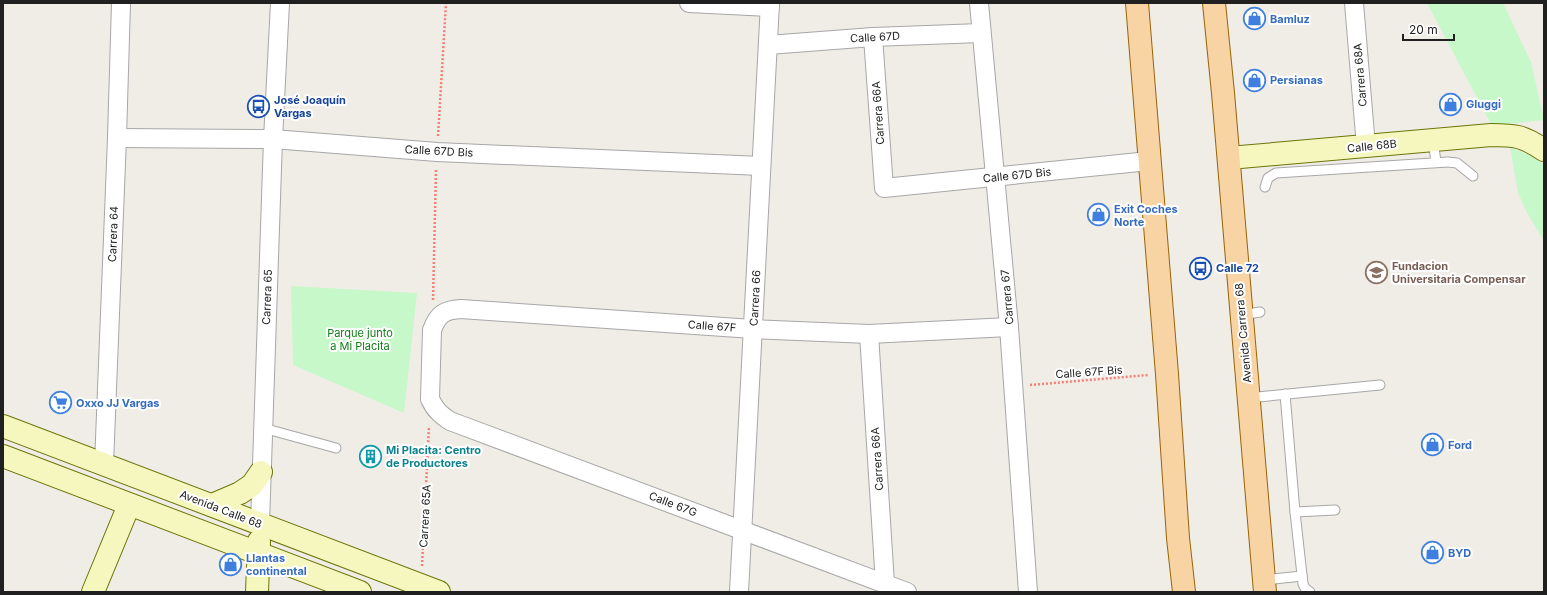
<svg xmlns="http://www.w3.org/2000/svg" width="1547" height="595" font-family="Inter,sans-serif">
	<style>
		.park { fill: #c7f8ca }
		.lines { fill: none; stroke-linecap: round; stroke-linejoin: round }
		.lane-casing { stroke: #a7a7a7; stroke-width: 11 }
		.street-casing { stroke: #a7a7a7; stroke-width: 20 }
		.secondary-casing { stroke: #6c7509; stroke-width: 24 }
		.primary-casing { stroke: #976406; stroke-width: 24 }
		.path { stroke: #f57f74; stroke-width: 2.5; stroke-dasharray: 2 2; stroke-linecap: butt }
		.lane { stroke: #fff; stroke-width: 9 }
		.street { stroke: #fff; stroke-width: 18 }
		.secondary { stroke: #f6f7be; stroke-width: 22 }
		.primary { stroke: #f8d3a4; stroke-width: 22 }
		.labels { text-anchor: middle; stroke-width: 4; stroke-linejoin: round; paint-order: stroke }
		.shop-label { font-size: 11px; font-weight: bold; fill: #366cbe; stroke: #fff; text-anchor: start }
		.street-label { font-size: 11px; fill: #202020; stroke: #fff }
		.transit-label { font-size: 11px; font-weight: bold; fill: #164399; stroke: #fff; text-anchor: start }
		.education-label { font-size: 11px; font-weight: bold; fill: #785e54; stroke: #fff; text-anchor: start }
		.park-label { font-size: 11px; fill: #107d17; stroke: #fff }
		.culture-label { font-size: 11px; font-weight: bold; fill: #0d838f; stroke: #fff; text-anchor: start }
	</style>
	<rect width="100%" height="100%" fill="#f0ede7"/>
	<g class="park">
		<polygon points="1427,3 1503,3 1531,62 1544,120 1492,126"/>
		<polygon points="1510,147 1539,159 1544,165 1544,241 1527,213 1518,193"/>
		<polygon points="291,286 417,293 404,413 293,365"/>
	</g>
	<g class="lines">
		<defs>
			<g id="lane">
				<polyline points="1433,140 1436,162"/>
				<polyline points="1265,187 1268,178 1276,173 1448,162 1457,163 1473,176"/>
				<polyline points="1242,315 1260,312"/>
				<polyline points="1285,394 1295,512 1303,584 1305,588 1310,592"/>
				<polyline points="1248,398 1380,385"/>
				<polyline points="263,428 336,448"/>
				<polyline points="1295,512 1335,510"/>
				<polyline points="1264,580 1302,576"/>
			</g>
			<g id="street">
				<polyline points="689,3 770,7"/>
				<polyline points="979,3 1009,327 1028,592"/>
				<polyline points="1354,3 1366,147"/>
				<polyline points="873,37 884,188 1149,161"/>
				<polyline points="768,45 873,37 981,33"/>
				<polyline points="117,138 273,139 437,152 761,166"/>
				<polyline points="869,334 885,584"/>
				<polyline points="104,464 117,138 121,3"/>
				<polyline points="260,524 273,139 280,3"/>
				<polyline points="739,592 770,3"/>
				<path d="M907,592L450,421C441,415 435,410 430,399L432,330C438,314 444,310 461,309L753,329L869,334L1009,327"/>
			</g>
			<g id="secondary">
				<path d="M1229,158L1491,135C1516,135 1523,136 1544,150"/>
				<polyline points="3,426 439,592"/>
				<polyline points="3,456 360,592"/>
				<polyline points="212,505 240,493 252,485 261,472"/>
				<polyline points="93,592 129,505"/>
				<polyline points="257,592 259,541"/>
			</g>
			<g id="primary">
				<polyline points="1137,3 1167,374 1178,538 1184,592"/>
				<polyline points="1214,3 1223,93 1265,592"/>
			</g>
		</defs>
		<use href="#lane" class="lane-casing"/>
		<use href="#street" class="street-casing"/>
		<use href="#secondary" class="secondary-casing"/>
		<use href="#primary" class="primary-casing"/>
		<g class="path">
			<polyline points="438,136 446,3"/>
			<polyline points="433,300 436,169"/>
			<polyline points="1030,385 1148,375"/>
			<polyline points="422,566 429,426"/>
		</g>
		<use href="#lane" class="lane"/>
		<use href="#street" class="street"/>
		<use href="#secondary" class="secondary"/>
		<use href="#primary" class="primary"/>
	</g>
	<defs>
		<symbol id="shop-ring" viewBox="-11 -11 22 22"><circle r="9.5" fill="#fff" stroke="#3f7fe0" stroke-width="1.5"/><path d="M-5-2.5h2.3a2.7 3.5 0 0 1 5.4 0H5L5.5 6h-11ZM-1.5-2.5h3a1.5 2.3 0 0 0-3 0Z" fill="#3f7fe0"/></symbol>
		<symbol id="bus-ring" viewBox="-11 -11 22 22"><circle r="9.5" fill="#fff" stroke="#1a4fb4" stroke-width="1.5"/><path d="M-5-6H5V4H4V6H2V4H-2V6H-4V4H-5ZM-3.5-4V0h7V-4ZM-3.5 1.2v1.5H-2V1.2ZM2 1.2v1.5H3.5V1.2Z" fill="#1a4fb4"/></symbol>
		<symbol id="university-ring" viewBox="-11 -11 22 22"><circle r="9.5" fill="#fff" stroke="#8d6e63" stroke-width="1.5"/><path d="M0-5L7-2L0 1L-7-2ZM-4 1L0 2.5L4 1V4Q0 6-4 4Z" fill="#8d6e63"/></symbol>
		<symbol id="supermarket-ring" viewBox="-11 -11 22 22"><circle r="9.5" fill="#fff" stroke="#3f7fe0" stroke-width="1.5"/><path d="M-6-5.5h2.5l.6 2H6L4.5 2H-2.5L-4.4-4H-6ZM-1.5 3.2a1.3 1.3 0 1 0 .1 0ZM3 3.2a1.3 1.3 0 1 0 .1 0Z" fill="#3f7fe0"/></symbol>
		<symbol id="building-ring" viewBox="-11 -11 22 22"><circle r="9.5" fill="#fff" stroke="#0f9aa8" stroke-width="1.5"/><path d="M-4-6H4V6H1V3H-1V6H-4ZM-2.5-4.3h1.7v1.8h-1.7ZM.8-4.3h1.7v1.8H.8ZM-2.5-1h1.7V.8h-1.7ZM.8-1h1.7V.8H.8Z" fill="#0f9aa8"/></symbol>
	</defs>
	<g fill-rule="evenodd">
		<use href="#shop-ring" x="1242" y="6" width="25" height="25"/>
		<use href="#shop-ring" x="1242" y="68" width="25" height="25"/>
		<use href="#shop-ring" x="1438" y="92" width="25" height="25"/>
		<use href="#bus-ring" x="246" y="94" width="25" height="25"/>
		<use href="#shop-ring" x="1086" y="202" width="25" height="25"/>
		<use href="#bus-ring" x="1188" y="256" width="25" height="25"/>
		<use href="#university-ring" x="1364" y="260" width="25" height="25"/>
		<use href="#supermarket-ring" x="48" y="390" width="25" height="25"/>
		<use href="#shop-ring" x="1420" y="432" width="25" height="25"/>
		<use href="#building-ring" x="358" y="444" width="25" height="25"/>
		<use href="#shop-ring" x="1420" y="540" width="25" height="25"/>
		<use href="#shop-ring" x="218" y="552" width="25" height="25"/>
	</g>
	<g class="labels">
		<g class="shop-label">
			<text x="1270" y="23">Bamluz</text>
			<text x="1270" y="84">Persianas</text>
			<text x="1466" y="108">Gluggi</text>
			<text x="1114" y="213">Exit Coches<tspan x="1114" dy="13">Norte</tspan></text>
			<text x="76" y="407">Oxxo JJ Vargas</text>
			<text x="1448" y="449">Ford</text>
			<text x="1448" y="557">BYD</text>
			<text x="246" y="562">Llantas<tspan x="246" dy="13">continental</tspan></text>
		</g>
		<g class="street-label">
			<text transform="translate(875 37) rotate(-3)" y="4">Calle 67D</text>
			<text transform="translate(1360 75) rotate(-95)" y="4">Carrera 68A</text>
			<text transform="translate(878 113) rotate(-94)" y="4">Carrera 66A</text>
			<text transform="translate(1372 146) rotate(-6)" y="4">Calle 68B</text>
			<text transform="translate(439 151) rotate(3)" y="4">Calle 67D Bis</text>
			<text transform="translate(1017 175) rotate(-6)" y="4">Calle 67D Bis</text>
			<text transform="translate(113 234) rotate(-88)" y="4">Carrera 64</text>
			<text transform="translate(267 297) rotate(-88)" y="4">Carrera 65</text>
			<text transform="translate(1007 297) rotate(-95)" y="4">Carrera 67</text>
			<text transform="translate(755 298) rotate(-87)" y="4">Carrera 66</text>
			<text transform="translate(712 326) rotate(4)" y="4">Calle 67F</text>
			<text transform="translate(1243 333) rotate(-95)" y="4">Avenida Carrera 68</text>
			<text transform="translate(1089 372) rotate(-4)" y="4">Calle 67F Bis</text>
			<text transform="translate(877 459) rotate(-94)" y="4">Carrera 66A</text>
			<text transform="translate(673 504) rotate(21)" y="4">Calle 67G</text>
			<text transform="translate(221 509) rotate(21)" y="4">Avenida Calle 68</text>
			<text transform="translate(425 516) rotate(-87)" y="4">Carrera 65A</text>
		</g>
		<g class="transit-label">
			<text x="274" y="104">José Joaquín<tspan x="274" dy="13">Vargas</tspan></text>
			<text x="1216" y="272">Calle 72</text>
		</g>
		<g class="education-label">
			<text x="1392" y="270">Fundacion<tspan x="1392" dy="13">Universitaria Compensar</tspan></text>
		</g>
		<g class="park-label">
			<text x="360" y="337">Parque junto<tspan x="360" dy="13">a Mi Placita</tspan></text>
		</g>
		<g class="culture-label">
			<text x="386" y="454">Mi Placita: Centro<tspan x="386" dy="13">de Productores</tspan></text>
		</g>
	</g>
	<rect width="1547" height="595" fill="none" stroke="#202020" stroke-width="8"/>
	<path d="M1403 34v6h51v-6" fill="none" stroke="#202020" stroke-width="2"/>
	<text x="1409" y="34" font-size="12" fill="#202020" stroke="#ffffff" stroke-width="3" paint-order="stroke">20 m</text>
</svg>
